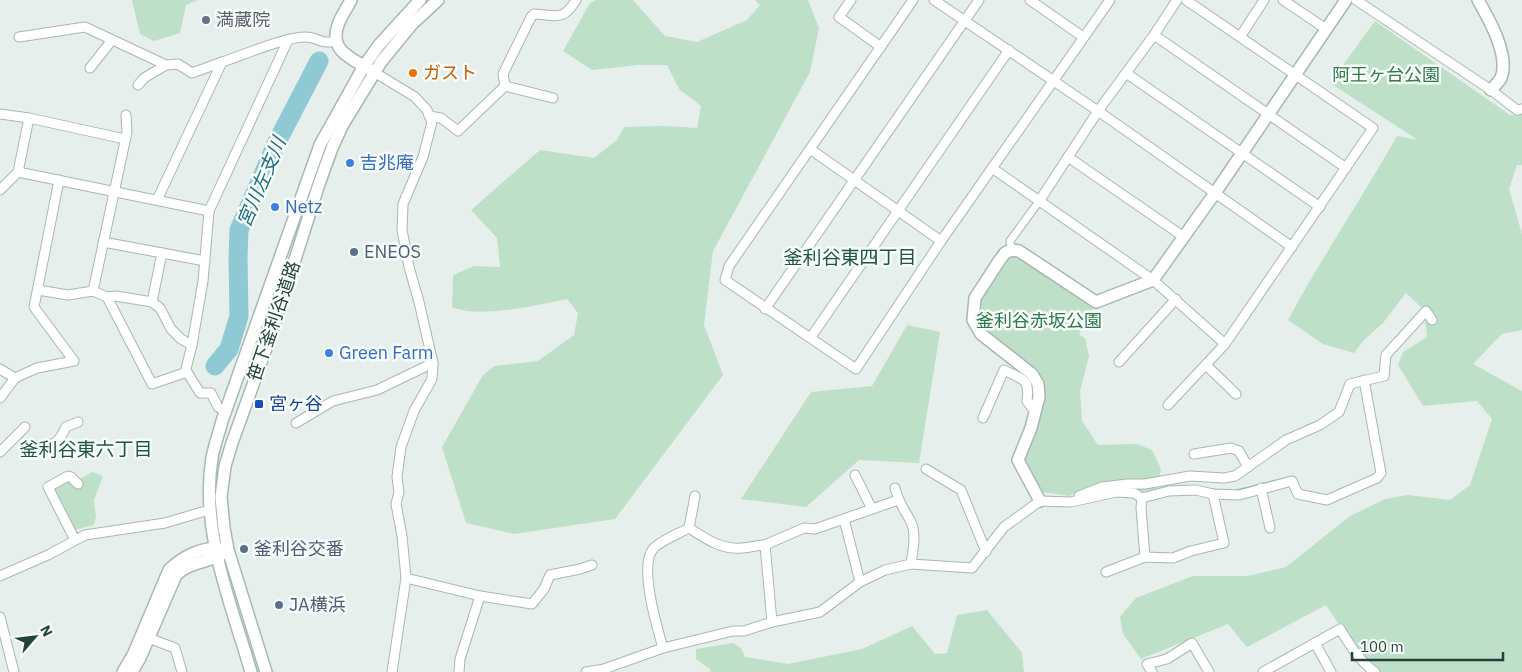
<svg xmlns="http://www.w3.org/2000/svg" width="1522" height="672" font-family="'IBM Plex Sans','Noto Sans JP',sans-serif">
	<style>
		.green { fill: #bfe0c8 }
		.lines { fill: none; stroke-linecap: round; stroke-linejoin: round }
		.stream { stroke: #8ec9d4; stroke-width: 3 }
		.river { stroke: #8ec9d4; stroke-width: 19 }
		.pedestrian-casing { stroke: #a8b8b2; stroke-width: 9 }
		.minor-casing { stroke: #a8b8b2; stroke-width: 11 }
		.tertiary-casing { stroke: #a8b8b2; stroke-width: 14 }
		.pedestrian { stroke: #fff; stroke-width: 7 }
		.minor { stroke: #fff; stroke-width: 9 }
		.tertiary { stroke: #fff; stroke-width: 11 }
		.worship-dot { fill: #6b7280; stroke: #f7fbf9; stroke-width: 2 }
		.food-dot { fill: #e8710a; stroke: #f7fbf9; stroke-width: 2 }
		.shop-dot { fill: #3f7fe0; stroke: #f7fbf9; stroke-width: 2 }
		.service-dot { fill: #5c6f8a; stroke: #f7fbf9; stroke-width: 2 }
		.transit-dot { fill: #1a4fb4; stroke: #f7fbf9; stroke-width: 2 }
		.labels { text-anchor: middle; stroke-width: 5; stroke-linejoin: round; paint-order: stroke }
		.worship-label { font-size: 18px; fill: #5b616d; stroke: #f7fbf9; text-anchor: start }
		.food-label { font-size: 18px; fill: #c56008; stroke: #f7fbf9; text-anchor: start }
		.park-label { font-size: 18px; fill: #2d7a4b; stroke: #f7fbf9 }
		.shop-label { font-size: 18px; fill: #366cbe; stroke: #f7fbf9; text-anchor: start }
		.service-label { font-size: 18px; fill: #4e5e75; stroke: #f7fbf9; text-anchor: start }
		.street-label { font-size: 18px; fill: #24423a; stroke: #f7fbf9 }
		.transit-label { font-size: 18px; fill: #164399; stroke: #f7fbf9; text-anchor: start }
		.water-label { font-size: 19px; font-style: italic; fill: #1c6f80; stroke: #f7fbf9 }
		.neighbourhood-label { font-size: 19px; fill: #1f5548; stroke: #f7fbf9 }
	</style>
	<rect width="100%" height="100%" fill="#e6efeb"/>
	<g class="green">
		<polygon points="132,0 198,0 186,5 180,33 154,41 140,34"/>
		<path d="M596,0H633L665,36L697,42L747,20L760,5L755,0H808L819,28L810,72L713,251L704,325L723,375L615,519L514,534L466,523L442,447L483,375L494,366L538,361L574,335L578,313L567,299C537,305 480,319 452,307L453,275L474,266L500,267L497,238L471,210L540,150L594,158L617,140L624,127L664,126L697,128L701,106L679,89L667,65H638L592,70L563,51L590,3Z"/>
		<path d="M1375,21L1510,115L1522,114V165H1517L1509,189L1522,234V330L1502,334L1473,364L1522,391V672H1380L1368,667L1326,605L1247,647L1228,624L1141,659L1123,634L1120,617L1136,598L1193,576H1247L1286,567L1350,516L1385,499L1408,495L1450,500L1470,485L1492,419L1477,401L1423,406L1398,365L1403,352L1427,337L1424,310L1406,293L1383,323L1364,340L1354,353L1323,344L1288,320C1322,257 1362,198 1397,136L1418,140L1330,83Z"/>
		<path d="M1017,256L1094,307L1079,335L1085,338L1089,356L1080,391L1082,421L1098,445L1137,444L1152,450L1161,469L1159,477L1152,479L1157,490L1140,492L1121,482L1087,487L1069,496L1043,492L1025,462C1034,434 1050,404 1040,375L986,331L980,320V301L1008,258Z"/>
		<polygon points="907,325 940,332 919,463 859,460 806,507 741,499 811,392 872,386"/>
		<polygon points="92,472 103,476 94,500 96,517 94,525 73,530 52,489 67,481 74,483"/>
		<polygon points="987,610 1022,653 1024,672 710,672 711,670 696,659 696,649 733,643 741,648 745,657 788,664 862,649 912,626 935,654 947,653 957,615"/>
	</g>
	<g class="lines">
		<polyline class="stream" points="1236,491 1293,477 1295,481"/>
		<polyline class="river" points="215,366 229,349 239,316 238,258 239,230 277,142 319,61"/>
		<defs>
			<polyline id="pedestrian" points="1011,250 1010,241 1040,200"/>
			<g id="minor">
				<polyline points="851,0 839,17 881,47"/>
				<polyline points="913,0 729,266 725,280 856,369 941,241 1110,0"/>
				<polyline points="934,0 1098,111 1292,247"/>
				<polyline points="1030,0 1083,37"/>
				<polyline points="1283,0 1326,29"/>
				<polyline points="1356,0 1491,90 1517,110 1522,109"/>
				<polyline points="1154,35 1346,168"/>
				<polyline points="19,37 85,27 166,65 178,64 192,73 222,62"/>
				<polyline points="1240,37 1264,0"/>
				<polyline points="90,68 112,40"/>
				<polyline points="374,72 415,97 427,110 432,122 423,157 403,204 402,230 409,267 419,302 433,363 432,379 414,411 401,447 397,477 399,492 396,504 402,536 406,578 392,672"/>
				<polyline points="1126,73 1320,207"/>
				<polyline points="138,85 144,78 166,65"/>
				<polyline points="505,86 553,98"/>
				<polyline points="0,114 29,118 125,139"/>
				<path d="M429,116L441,118L458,131L505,86L503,74L531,17L534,14C556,15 563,22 576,0"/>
				<polyline points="810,149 941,241"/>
				<polyline points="1068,157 1184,237"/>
				<polyline points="992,168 1153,280 1225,344 1373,128 1186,0"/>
				<polyline points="18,172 209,211"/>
				<polyline points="0,190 18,172 29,118"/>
				<path d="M157,200L222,62C244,55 284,37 306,37C318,37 321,45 336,41"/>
				<polyline points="1040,200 1098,111 1154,35 1177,0"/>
				<polyline points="103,242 205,261"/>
				<polyline points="38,290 68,295 93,291 107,297 116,296 152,302 160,308 171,329 181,339 192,345"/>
				<polyline points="93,291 127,132 126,115"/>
				<polyline points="107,297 152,384 187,372"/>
				<polyline points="152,302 162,253"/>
				<polyline points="765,309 979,0"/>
				<polyline points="811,337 1009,50"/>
				<polyline points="1119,362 1176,299"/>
				<polyline points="1206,365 1236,394"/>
				<polyline points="0,369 15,378"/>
				<polyline points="0,398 15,378 37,368 74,361 34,307 59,180"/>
				<polyline points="1168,405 1225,344"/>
				<polyline points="226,412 218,407 211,393 200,393 187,372 186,369 192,345 203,281 209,211 288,40"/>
				<path d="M983,418L1004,370C1023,380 1030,378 1027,401L1035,412"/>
				<polyline points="296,423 333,401 377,390 433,363"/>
				<path d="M43,446C58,444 59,440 66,427L78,422"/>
				<polyline points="0,452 25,427"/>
				<polyline points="1194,454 1231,448 1239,451 1248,467"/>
				<polyline points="926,469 961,490 986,552"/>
				<polyline points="855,475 872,509"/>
				<path d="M895,488C899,504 903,507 910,520C917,533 913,550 911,564"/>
				<polyline points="1261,488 1270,528"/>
				<polyline points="1079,496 1102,487 1128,484 1145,484 1190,476 1224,478 1235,476 1286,440 1320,425 1339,412 1350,384 1384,376 1386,355 1426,311 1432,320"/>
				<polyline points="1142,498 1141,508 1145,557"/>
				<polyline points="844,519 860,582"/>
				<path d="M689,528C705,538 721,550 741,548C749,548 756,545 765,545L772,622"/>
				<polyline points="75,540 48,487 68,476 71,477 78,484"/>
				<polyline points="765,545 804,528 815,529 898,500"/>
				<polyline points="1106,572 1145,557 1173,558 1191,551 1224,543 1213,494"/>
				<polyline points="0,576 48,555 85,535 165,523 209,510"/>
				<polyline points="406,578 480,596 532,604 544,589 550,575 580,569 592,565"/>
				<polyline points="0,617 14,672"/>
				<polyline points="143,636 175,648 182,672"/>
				<polyline points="1315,643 1331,672"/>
				<path d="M663,648C657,627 637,562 655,547C664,539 678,534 689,528L695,496"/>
				<polyline points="459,672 460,659 480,596"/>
				<polyline points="586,672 604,669 663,648 733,631 744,631 772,622 820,612 860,582 885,570 911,564 972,568 1004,527 1040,501 1071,502 1116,492 1134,493 1142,498 1169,491 1196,490 1213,494 1239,495 1292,481 1298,494 1327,500 1377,478 1381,473 1364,380"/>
				<polyline points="1152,672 1147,664 1167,659 1192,643 1209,672"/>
				<path d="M1263,672L1340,629C1350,645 1359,661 1375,672"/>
			</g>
			<g id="tertiary">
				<path d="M351,0C347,8 341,16 338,25C329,50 350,58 369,69"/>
				<path d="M1478,0C1489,19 1510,56 1501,78C1499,82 1494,86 1491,90"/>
				<polyline points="1040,501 1018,460 1031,428 1039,397 1038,384 1032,374 981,334 973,320 975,298 999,261 1005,253 1011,250 1019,251 1096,302 1153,280 1215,193 1346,0"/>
				<path d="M123,672L134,653L169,570C182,557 203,546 221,549"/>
				<path d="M132,672L140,658L176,575C189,562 207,563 222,554"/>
				<path d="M251,672C231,603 200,531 212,458C214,446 219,433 222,421L320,145L364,66L379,45L420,0"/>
				<polyline points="266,672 228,550 224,528 221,497 225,466 232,443 272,332 319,184 332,148 342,126 381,62 412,24 438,0"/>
			</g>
		</defs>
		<use href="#pedestrian" class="pedestrian-casing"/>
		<use href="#minor" class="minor-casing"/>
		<use href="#tertiary" class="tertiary-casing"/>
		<use href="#pedestrian" class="pedestrian"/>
		<use href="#minor" class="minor"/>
		<use href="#tertiary" class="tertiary"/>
	</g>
	<circle class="worship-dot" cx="206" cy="20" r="5"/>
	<circle class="food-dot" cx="413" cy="73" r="5"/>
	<g class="shop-dot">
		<circle cx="350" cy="163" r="5"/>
		<circle cx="275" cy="207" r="5"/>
		<circle cx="329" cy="353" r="5"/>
	</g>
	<g class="service-dot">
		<circle cx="354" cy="252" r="5"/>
		<circle cx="244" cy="549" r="5"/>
		<circle cx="279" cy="605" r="5"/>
	</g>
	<rect class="transit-dot" x="254" y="399" width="10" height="10" rx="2.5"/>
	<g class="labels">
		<g class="worship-label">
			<text x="216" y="26">満蔵院</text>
		</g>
		<g class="food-label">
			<text x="423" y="79">ガスト</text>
		</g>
		<g class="park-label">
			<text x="1386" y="81">阿王ヶ台公園</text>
			<text x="1039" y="327">釜利谷赤坂公園</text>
		</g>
		<g class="shop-label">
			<text x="360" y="169">吉兆庵</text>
			<text x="285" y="213">Netz</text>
			<text x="339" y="359">Green Farm</text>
		</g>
		<g class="service-label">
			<text x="364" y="258">ENEOS</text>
			<text x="254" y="555">釜利谷交番</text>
			<text x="289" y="611">JA横浜</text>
		</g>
		<g class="street-label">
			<text transform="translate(274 321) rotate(-71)" y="6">笹下釜利谷道路</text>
		</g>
		<g class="transit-label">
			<text x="269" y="410">宮ヶ谷</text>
		</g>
		<g class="water-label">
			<text transform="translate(261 182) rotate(-67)" y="7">宮川左支川</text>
		</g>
		<g class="neighbourhood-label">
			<text x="850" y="264">釜利谷東四丁目</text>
			<text x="86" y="456">釜利谷東六丁目</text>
		</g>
	</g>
	<g transform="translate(35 637) rotate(62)" stroke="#f7fbf9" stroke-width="4" paint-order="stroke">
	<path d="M0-4L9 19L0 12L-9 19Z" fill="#24423a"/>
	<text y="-8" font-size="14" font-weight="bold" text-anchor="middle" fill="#24423a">N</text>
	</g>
	<path d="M1352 652v8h151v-8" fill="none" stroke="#24423a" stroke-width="2.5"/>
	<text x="1360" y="652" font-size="15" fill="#24423a" stroke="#f7fbf9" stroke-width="4" paint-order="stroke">100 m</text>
</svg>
